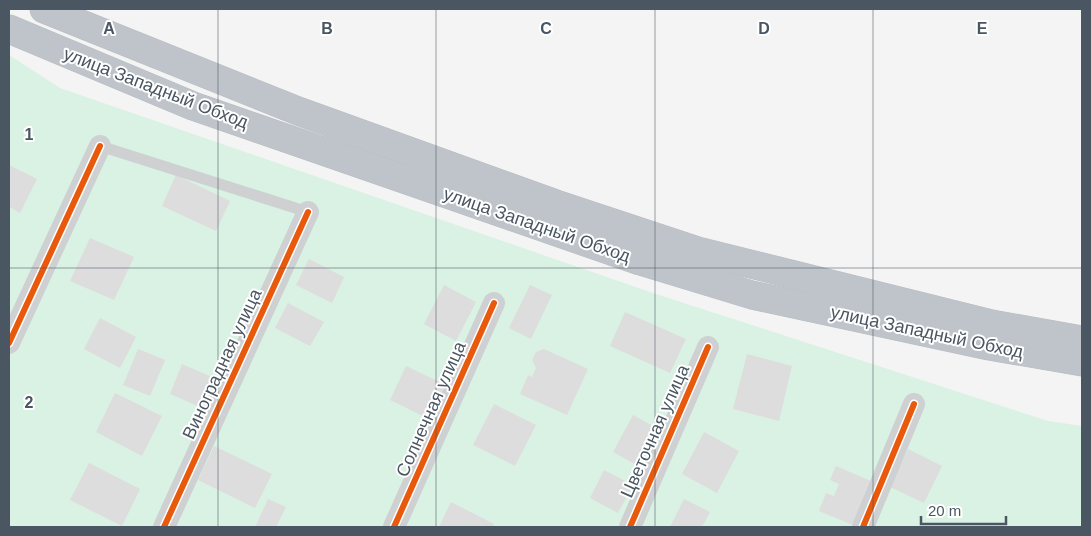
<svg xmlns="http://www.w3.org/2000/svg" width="1091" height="536" font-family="Arial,sans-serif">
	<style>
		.green { fill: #d9f2e3 }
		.building { fill: #ddddde }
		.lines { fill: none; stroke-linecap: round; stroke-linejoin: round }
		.highway-casing { stroke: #b9bec3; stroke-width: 29 }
		.lane { stroke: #ced0d2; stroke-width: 11 }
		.street { stroke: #ced0d2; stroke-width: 22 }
		.highway { stroke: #bec4c9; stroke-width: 28 }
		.cycleway-casing { stroke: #fff; stroke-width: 9 }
		.cycleway { stroke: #e8590c; stroke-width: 6 }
		.grid { fill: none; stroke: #4a5661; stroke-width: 1; stroke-opacity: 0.55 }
		.labels { text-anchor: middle; stroke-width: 4; stroke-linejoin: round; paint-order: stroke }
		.street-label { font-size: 18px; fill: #4a5661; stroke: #fff }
		.grid-label { font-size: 16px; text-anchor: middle; font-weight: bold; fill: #4a5661; stroke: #fff; stroke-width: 4; stroke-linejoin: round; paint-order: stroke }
	</style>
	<rect width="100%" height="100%" fill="#f4f4f4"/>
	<polygon class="green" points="9,55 60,88 653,293 1048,421 1082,426 1082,527 9,527"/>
	<g class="building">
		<polygon points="9,165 37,179 20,213 9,207"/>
		<polygon points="176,175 230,201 216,231 162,206"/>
		<polygon points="90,238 134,257 114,300 70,281"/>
		<polygon points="309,259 344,277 332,303 296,285"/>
		<polygon points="444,285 476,302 456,341 424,324"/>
		<polygon points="530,285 552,295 531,339 509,328"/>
		<polygon points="288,303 324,322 310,346 275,328"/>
		<polygon points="625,312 686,339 670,373 610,346"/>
		<polygon points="100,318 136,337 120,368 84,349"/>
		<polygon points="138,349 165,360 150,396 123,385"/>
		<polygon points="544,349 588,369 567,415 520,394 528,375 532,377 536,368 532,360 536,352"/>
		<polygon points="747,354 792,366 779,421 733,409"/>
		<polygon points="182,364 221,381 209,411 170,394"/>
		<polygon points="406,366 446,385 429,419 390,400"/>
		<polygon points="115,393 162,416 142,456 96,432"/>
		<polygon points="494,404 536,425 515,466 473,445"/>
		<polygon points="633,415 660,430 640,467 613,452"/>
		<polygon points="704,432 739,451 717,493 682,474"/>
		<polygon points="214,446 272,474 255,508 198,480"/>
		<polygon points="908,449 942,466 924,503 890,487"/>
		<polygon points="89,463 140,489 122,526 70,500"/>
		<polygon points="836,466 871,481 853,525 819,511 826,493 834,496 839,484 830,480"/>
		<polygon points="604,470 633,485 618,513 590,498"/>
		<polygon points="268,499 286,507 276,527 255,527"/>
		<polygon points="684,499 710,512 702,527 670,527"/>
		<polygon points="451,502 494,524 493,527 439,527"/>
	</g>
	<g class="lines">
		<defs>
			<g id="highway">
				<polyline points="44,9 298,111 556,204 698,251 992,324 1082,340"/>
				<polyline points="9,29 193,106 640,261 752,295 989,346 1082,362"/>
			</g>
		</defs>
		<use href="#highway" class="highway-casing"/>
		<polyline class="lane" points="100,146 308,212"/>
		<g class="street">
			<polyline points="9,343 100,146"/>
			<polyline points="164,527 308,212"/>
			<polyline points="394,527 494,303"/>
			<polyline points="630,527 708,347"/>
			<polyline points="863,527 914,404"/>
		</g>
		<use href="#highway" class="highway"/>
		<defs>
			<g id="cycleway">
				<polyline points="9,343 100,146"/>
				<polyline points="164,527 308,212"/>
				<polyline points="394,527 494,303"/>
				<polyline points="630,527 708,347"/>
				<polyline points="863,527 914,404"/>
			</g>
		</defs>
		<use href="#cycleway" class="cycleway-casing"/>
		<use href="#cycleway" class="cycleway"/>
	</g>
	<path class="grid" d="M218,9V527M436,9V527M655,9V527M873,9V527M9,268H1082"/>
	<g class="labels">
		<g class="street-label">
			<text transform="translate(156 88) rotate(21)" y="6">улица Западный Обход</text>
			<text transform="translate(537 225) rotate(19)" y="6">улица Западный Обход</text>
			<text transform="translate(927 332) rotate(12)" y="6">улица Западный Обход</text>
			<text transform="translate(222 364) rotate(-65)" y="6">Виноградная улица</text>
			<text transform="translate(431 409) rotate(-66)" y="6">Солнечная улица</text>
			<text transform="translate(655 431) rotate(-66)" y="6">Цветочная улица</text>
		</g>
	</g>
	<g class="grid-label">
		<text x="109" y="34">A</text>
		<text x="327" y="34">B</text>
		<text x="546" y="34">C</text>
		<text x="764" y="34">D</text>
		<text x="982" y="34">E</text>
		<text x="29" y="140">1</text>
		<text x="29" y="408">2</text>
	</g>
	<rect width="1091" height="536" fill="none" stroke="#4a5661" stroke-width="20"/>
	<path d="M921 516v8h85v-8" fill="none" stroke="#4a5661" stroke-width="2.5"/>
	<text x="928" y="516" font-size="15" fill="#4a5661" stroke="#ffffff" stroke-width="4" paint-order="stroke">20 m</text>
</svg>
